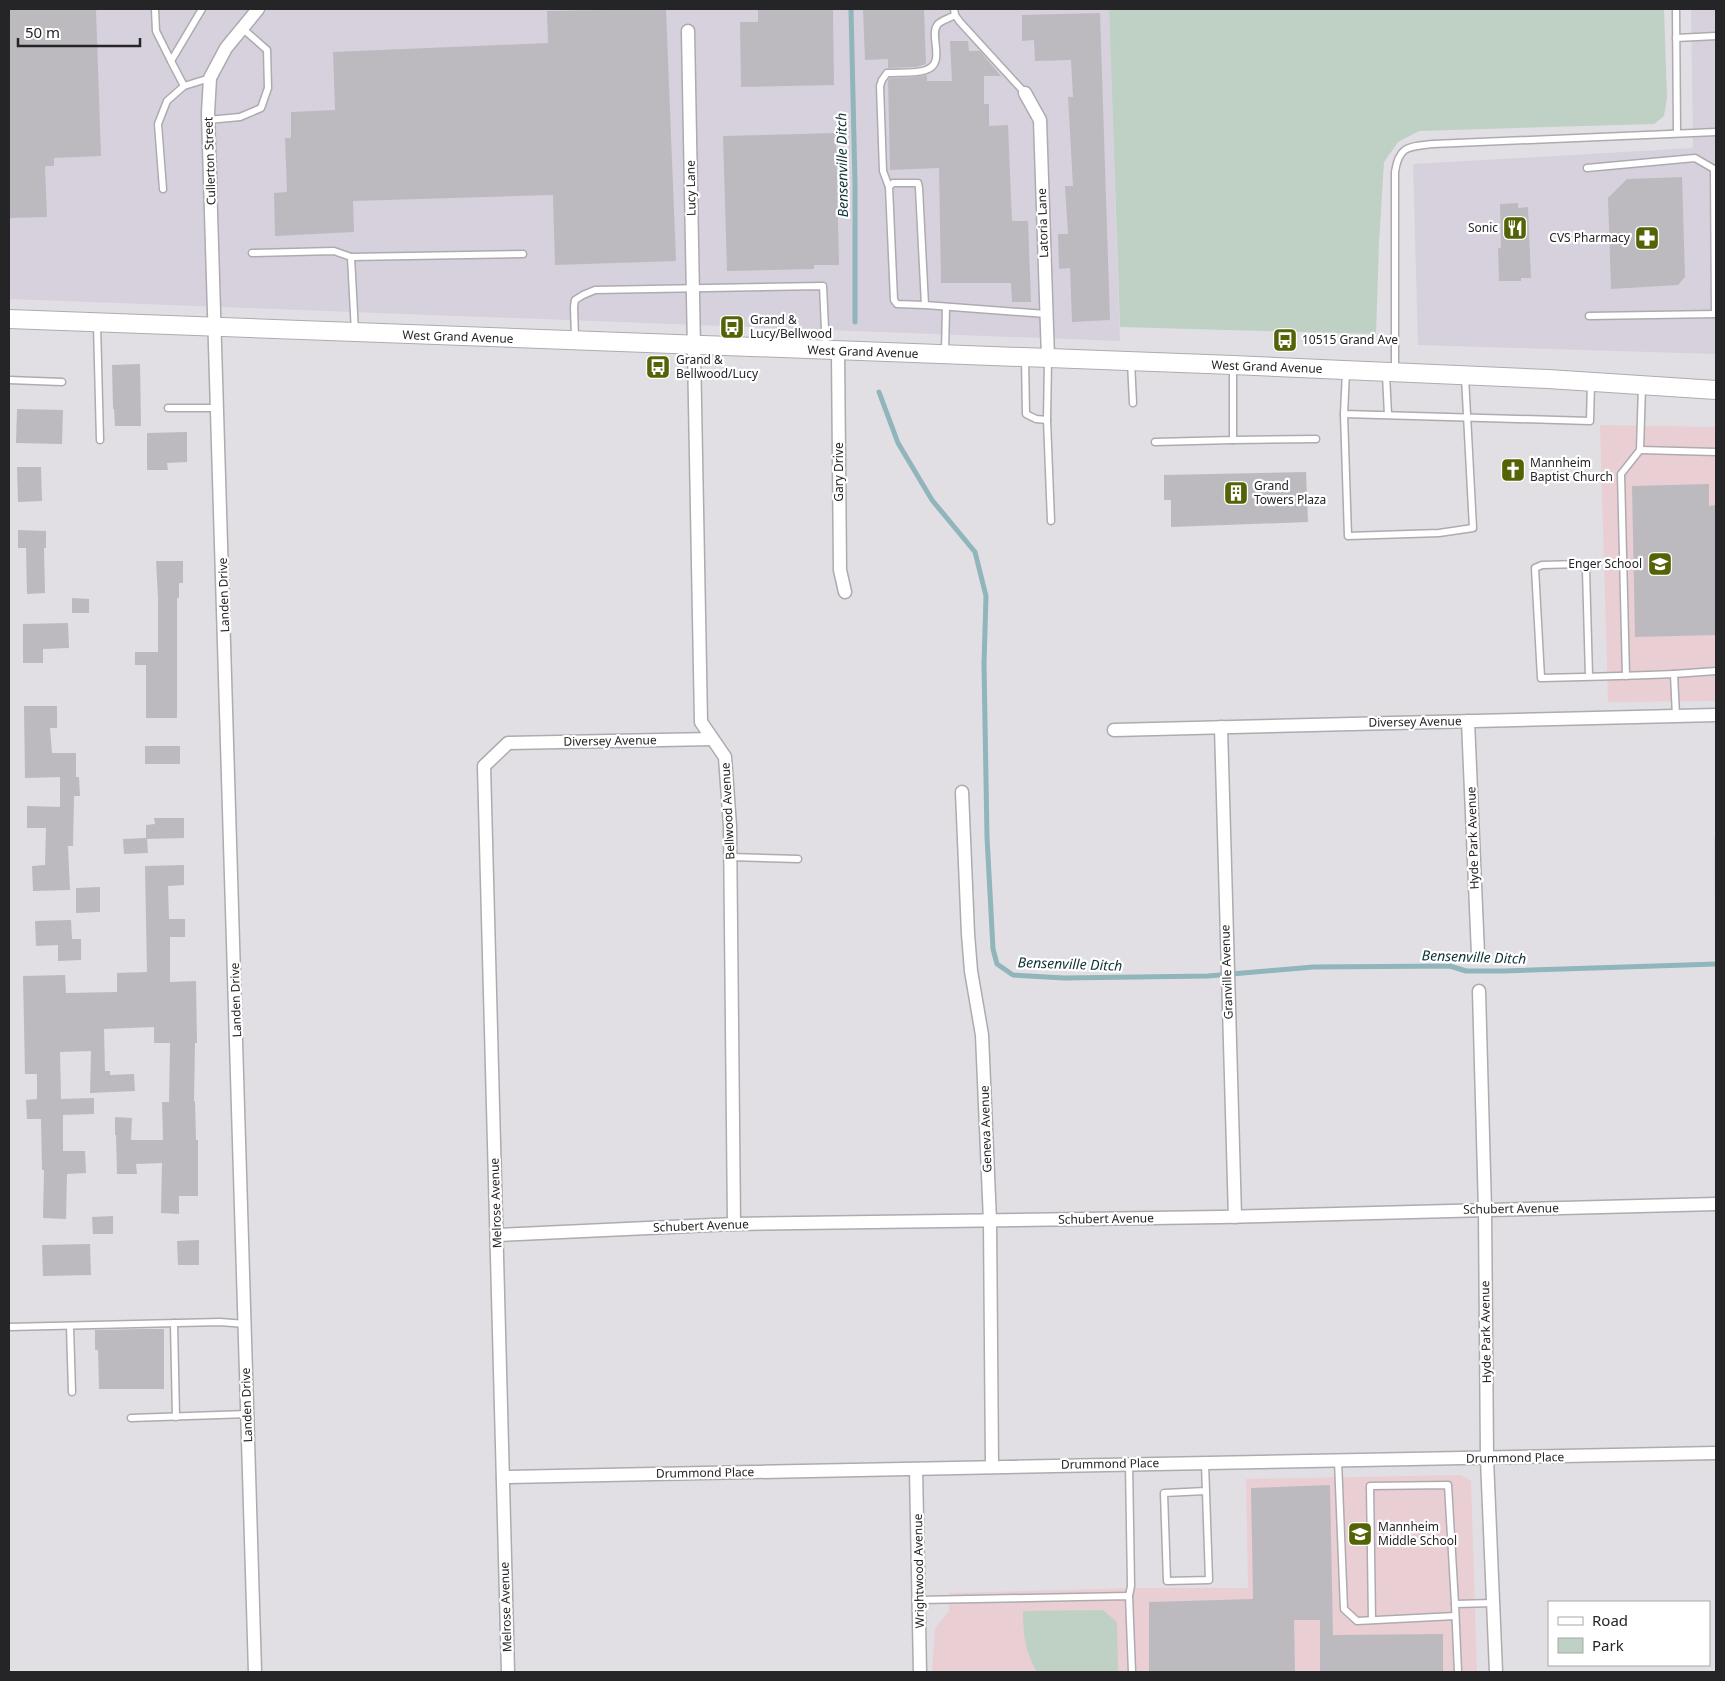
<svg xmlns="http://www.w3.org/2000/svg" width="1725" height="1681" font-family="'Noto Sans',sans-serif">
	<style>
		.built { fill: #d7d1dd }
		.education { fill: #e9cfd3 }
		.green { fill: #bed1c4 }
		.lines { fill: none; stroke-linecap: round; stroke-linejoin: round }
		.stream { stroke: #90b5ba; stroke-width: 5 }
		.building { fill: #bcbabf }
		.lane-casing { stroke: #aeabb0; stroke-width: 9 }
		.street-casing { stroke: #aeabb0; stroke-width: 15 }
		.secondary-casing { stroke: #aeabb0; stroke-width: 20 }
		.lane { stroke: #fff; stroke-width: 6 }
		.street { stroke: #fff; stroke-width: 12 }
		.secondary { stroke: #fff; stroke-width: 18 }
		.labels { text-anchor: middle; stroke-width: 4.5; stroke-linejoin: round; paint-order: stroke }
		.street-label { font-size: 12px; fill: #252426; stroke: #fff }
		.poi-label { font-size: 12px; fill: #252426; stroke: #fff; text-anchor: start }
		.water-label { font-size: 14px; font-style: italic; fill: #0c3136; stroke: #fff }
	</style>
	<rect width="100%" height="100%" fill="#e1dfe4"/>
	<g class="built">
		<polygon points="9,9 1109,9 1120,341 9,299"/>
		<polygon points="1691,9 1716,9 1716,354 1418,345 1413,164 1693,148"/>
		<polygon points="1714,837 1716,837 1716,943 1715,943"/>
	</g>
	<g class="education">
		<polygon points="1600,425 1716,427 1716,701 1608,702"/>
		<polygon points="1461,1475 1471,1481 1477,1672 932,1672 935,1628 949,1611 949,1593 1135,1588 1248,1588 1246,1479"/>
	</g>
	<g class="green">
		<polygon points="1109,9 1664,9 1667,98 1664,116 1654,124 1419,131 1398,142 1384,162 1379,243 1376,334 1120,327"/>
		<path d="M1103,1610L1117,1622L1118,1672H1037C1025,1653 1023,1633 1023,1611Z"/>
	</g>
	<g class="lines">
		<g class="stream">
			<polyline points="851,9 855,184 855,322"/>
			<polyline points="879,392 898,443 932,500 975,552 986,596 984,664 987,837 993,949 997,964 1013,975 1064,978 1208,976 1313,967 1450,966 1466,971 1504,971 1716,964"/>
		</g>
	</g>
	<g class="building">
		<polygon points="9,9 96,9 101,156 54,158 54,166 45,166 47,217 9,218"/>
		<polygon points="666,9 676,261 555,265 553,195 353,201 354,232 275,236 274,193 287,192 285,138 291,138 291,112 335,110 333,52 548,43 547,11"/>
		<polygon points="758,9 833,9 834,85 741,87 740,22 758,22"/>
		<polygon points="863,9 924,9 926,64 917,67 888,68 888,59 865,60"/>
		<polygon points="1100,13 1110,320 1072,322 1070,268 1059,269 1058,234 1068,234 1065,186 1073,186 1068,97 1073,97 1071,60 1035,61 1034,40 1022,41 1022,15"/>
		<polygon points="950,41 968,41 969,51 980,51 1001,76 984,76 984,104 989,104 989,126 1008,125 1012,221 1028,221 1031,302 1012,302 1011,283 941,283 939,168 890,170 888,80 890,78 913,77 927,75 927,81 952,81"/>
		<polygon points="836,133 839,265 814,265 814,269 727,271 723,136"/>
		<polygon points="1682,177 1685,277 1678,285 1611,289 1608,198 1627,179"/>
		<polygon points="1518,203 1518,208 1528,207 1531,278 1521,278 1521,281 1499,281 1498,248 1501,248 1500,204"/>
		<polygon points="140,364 141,426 115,426 114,409 113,409 112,365"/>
		<polygon points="17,409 63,410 62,444 16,443"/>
		<polygon points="187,432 187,462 167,463 168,470 147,470 147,433"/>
		<polygon points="17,467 41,467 42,501 18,502"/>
		<polygon points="1306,472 1308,522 1171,527 1171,500 1164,500 1164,475"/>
		<polygon points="1709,484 1709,506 1716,505 1716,635 1635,637 1632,486"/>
		<polygon points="18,530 46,531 46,548 44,548 45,593 27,594 26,548 18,548"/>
		<polygon points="156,561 183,561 183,583 179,583 179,598 177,598 177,718 146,718 146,665 135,665 135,652 158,652 158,598"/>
		<polygon points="72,598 89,599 89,613 72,613"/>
		<polygon points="68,623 69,648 43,649 43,663 23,663 23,624"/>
		<polygon points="24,706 57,706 57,728 50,728 52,753 76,753 76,777 79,777 80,796 74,796 73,846 68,846 70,890 33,891 32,866 45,865 46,828 27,828 27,806 60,807 60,777 25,778"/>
		<rect x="145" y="746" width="35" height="18"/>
		<polygon points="154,818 184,818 184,838 147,839 148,853 124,854 123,839 146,838 146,825 155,824"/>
		<polygon points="184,865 184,885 168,886 169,919 185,919 185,937 170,937 170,982 196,981 197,1043 195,1043 194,1101 195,1101 196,1140 198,1140 198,1196 179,1196 179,1214 161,1213 162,1163 136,1164 137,1174 117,1174 116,1135 115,1135 115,1117 132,1118 131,1140 163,1140 162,1102 169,1102 170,1043 154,1043 154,1027 104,1029 105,1071 110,1071 110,1075 134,1074 135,1091 90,1093 91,1051 60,1052 61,1099 94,1098 94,1114 63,1115 63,1151 85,1151 86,1173 67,1174 66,1219 43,1218 44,1170 42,1170 41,1119 27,1119 26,1100 37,1099 37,1074 25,1074 23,976 65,975 66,993 117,992 117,973 147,972 145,866"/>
		<polygon points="100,887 100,912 76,913 76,888"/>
		<polygon points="71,920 72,939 81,939 81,960 58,961 58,945 36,946 35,921"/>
		<polygon points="113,1216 113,1234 93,1234 92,1217"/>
		<polygon points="199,1240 199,1265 178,1265 177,1241"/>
		<polygon points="90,1244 91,1275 43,1276 42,1245"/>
		<polygon points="140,1329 164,1329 164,1389 99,1389 98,1350 95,1350 95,1330"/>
		<polygon points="1330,1485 1333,1635 1443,1634 1443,1672 1320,1672 1320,1620 1294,1620 1295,1672 1149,1672 1149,1602 1253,1599 1251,1488"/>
	</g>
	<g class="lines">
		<defs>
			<g id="lane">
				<polyline points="155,9 156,31 171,61"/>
				<polyline points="202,9 171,61 184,86 210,78"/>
				<polyline points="954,9 955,15 960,22 1025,93"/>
				<polyline points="1676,9 1677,133"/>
				<polyline points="1676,38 1716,36"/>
				<polyline points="208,120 240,117 261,108 268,88 267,50 242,28"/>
				<polyline points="1587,168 1695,158 1714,169"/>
				<path d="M889,187L883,171L880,86L882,80L887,73C898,72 917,74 926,70C947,63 928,35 938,24C942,20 950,18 955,15"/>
				<polyline points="163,189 158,124 167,101 184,86"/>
				<polyline points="252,253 334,251 351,257 355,332"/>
				<polyline points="351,257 523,254"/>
				<polyline points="925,305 897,304 894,300 889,187 893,183 918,183 919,188 925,305 1046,314"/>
				<polyline points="1715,314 1714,169 1716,169"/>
				<polyline points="1589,316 1716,314"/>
				<polyline points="97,324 100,440"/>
				<polyline points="575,338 574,307 575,300 583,295 595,290 823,286 826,350"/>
				<polyline points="945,353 946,307"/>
				<polyline points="1025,358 1026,414 1036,419 1047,420 1048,360"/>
				<polyline points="1131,362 1133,403"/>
				<polyline points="1346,372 1344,414 1590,421 1591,383"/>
				<path d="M1395,372V172C1399,145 1409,147 1433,144L1716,132"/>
				<polyline points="1386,374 1388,415"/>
				<polyline points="9,380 62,382"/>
				<polyline points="168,408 218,408"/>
				<polyline points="1344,414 1348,536 1439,533 1473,528 1465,377"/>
				<polyline points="1047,420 1051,521"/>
				<polyline points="1233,440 1316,439"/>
				<polyline points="1155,442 1233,440 1233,367"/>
				<polyline points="1640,450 1716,452"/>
				<polyline points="1626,676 1621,474 1640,450 1642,386"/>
				<path d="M1589,677L1586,570L1580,564L1542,565L1535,568L1541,678C1585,677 1629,676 1674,674"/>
				<polyline points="1676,716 1674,674 1716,671"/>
				<polyline points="730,857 798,859"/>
				<polyline points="174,1323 176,1417"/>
				<polyline points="70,1326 72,1392"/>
				<polyline points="9,1327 220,1322 245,1324"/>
				<polyline points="131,1418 248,1414"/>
				<polyline points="1338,1461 1344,1609 1357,1621 1455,1616"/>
				<polyline points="1205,1463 1209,1580 1167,1581 1164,1493 1206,1491"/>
				<polyline points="1129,1596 1131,1586 1129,1464"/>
				<polyline points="920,1600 1129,1596 1132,1672"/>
				<polyline points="1372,1620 1370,1486 1448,1485 1455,1604"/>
				<polyline points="1458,1672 1455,1604 1493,1603"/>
			</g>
			<g id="street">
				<polyline points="688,31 701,722 725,757 730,826 734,1224"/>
				<polyline points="1025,93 1040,120 1048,358"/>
				<polyline points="838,351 840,570 845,592"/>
				<polyline points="1468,721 1478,954"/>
				<polyline points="1221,727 1235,1217"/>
				<polyline points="1114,730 1716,715"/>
				<polyline points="962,792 968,934 971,971 982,1035 990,1221 992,1466"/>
				<polyline points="1479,991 1485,1210 1487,1459 1496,1672"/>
				<polyline points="497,1235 734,1224 1220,1217 1716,1204"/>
				<polyline points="916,1469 920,1672"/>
				<polyline points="503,1477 1716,1453"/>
				<polyline points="255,1672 208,113 210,78 226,48 258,9"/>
				<polyline points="508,1672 484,766 508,743 712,739"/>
			</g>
			<polyline id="secondary" points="9,319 1233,365 1548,379 1716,390"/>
		</defs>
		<use href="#lane" class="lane-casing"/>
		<use href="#street" class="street-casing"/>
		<use href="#secondary" class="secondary-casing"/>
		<use href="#lane" class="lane"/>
		<use href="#street" class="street"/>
		<use href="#secondary" class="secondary"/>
	</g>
	<defs>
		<symbol id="restaurant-square" viewBox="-11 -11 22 22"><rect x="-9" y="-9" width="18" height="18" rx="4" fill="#546306" stroke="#fff"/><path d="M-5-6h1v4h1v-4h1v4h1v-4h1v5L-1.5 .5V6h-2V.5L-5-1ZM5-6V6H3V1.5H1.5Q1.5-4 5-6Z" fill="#fff"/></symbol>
		<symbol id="pharmacy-square" viewBox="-11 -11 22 22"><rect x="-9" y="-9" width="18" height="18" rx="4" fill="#546306" stroke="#fff"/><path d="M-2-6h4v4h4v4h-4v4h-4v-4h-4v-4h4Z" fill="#fff"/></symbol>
		<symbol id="bus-square" viewBox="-11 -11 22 22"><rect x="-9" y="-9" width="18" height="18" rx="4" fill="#546306" stroke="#fff"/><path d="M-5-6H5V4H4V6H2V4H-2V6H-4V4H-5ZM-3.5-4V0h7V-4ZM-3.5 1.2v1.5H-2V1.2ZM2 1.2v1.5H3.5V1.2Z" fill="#fff"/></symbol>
		<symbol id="church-square" viewBox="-11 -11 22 22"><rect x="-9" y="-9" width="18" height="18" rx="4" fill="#546306" stroke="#fff"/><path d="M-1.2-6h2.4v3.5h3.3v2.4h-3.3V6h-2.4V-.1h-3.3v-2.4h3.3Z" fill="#fff"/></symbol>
		<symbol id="building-square" viewBox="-11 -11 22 22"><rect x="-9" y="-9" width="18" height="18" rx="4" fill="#546306" stroke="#fff"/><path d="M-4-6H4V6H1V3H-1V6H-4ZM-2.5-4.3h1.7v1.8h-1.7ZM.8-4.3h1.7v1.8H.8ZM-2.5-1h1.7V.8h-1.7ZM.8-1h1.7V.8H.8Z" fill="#fff"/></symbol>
		<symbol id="school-square" viewBox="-11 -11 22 22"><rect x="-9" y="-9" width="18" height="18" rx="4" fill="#546306" stroke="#fff"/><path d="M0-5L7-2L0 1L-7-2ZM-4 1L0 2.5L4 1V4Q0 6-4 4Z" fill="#fff"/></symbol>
	</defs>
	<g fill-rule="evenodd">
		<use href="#restaurant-square" x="1501" y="214" width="28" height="28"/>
		<use href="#pharmacy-square" x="1633" y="224" width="28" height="28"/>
		<use href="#bus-square" x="718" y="313" width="28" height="28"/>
		<use href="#bus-square" x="1271" y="326" width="28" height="28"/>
		<use href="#bus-square" x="644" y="353" width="28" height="28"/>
		<use href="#church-square" x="1499" y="456" width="28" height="28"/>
		<use href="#building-square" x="1222" y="479" width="28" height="28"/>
		<use href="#school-square" x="1646" y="550" width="28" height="28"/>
		<use href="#school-square" x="1346" y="1520" width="28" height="28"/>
	</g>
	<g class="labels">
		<g class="street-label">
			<text transform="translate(210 161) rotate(-92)" y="4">Cullerton Street</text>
			<text transform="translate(691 188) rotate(-91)" y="4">Lucy Lane</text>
			<text transform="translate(1043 223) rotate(-92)" y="4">Latoria Lane</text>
			<text transform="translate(458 337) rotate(2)" y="4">West Grand Avenue</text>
			<text transform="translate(863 352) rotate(2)" y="4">West Grand Avenue</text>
			<text transform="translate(1267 367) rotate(2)" y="4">West Grand Avenue</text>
			<text transform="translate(839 472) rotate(-90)" y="4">Gary Drive</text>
			<text transform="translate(224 595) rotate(-92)" y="4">Landen Drive</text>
			<text transform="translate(1415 722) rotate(-1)" y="4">Diversey Avenue</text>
			<text transform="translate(610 741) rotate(-1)" y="4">Diversey Avenue</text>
			<text transform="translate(728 811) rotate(-93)" y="4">Bellwood Avenue</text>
			<text transform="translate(1473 838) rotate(-92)" y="4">Hyde Park Avenue</text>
			<text transform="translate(1227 972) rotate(-92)" y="4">Granville Avenue</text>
			<text transform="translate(236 1000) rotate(-92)" y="4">Landen Drive</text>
			<text transform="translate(986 1129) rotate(-92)" y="4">Geneva Avenue</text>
			<text transform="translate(496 1203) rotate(-92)" y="4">Melrose Avenue</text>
			<text transform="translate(1511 1209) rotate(-1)" y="4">Schubert Avenue</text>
			<text transform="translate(1106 1219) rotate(-1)" y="4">Schubert Avenue</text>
			<text transform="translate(701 1226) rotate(-2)" y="4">Schubert Avenue</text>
			<text transform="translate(1486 1332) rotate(-91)" y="4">Hyde Park Avenue</text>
			<text transform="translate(247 1405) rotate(-92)" y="4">Landen Drive</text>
			<text transform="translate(1515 1458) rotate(-1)" y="4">Drummond Place</text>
			<text transform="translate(1110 1464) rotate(-1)" y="4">Drummond Place</text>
			<text transform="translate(705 1473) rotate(-1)" y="4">Drummond Place</text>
			<text transform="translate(919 1571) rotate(-91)" y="4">Wrightwood Avenue</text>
			<text transform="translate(506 1607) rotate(-92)" y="4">Melrose Avenue</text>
		</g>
		<g class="poi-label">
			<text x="1498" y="232" text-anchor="end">Sonic</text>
			<text x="1630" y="242" text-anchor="end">CVS Pharmacy</text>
			<text x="750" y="324">Grand &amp;<tspan x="750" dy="14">Lucy/Bellwood</tspan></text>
			<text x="1302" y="344">10515 Grand Ave</text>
			<text x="676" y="364">Grand &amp;<tspan x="676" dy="14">Bellwood/Lucy</tspan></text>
			<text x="1530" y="467">Mannheim<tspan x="1530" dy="14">Baptist Church</tspan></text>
			<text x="1254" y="490">Grand<tspan x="1254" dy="14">Towers Plaza</tspan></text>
			<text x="1642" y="568" text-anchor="end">Enger School</text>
			<text x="1378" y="1531">Mannheim<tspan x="1378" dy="14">Middle School</tspan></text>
		</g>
		<g class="water-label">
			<text transform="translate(842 165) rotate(-91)" y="5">Bensenville Ditch</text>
			<text transform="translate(1474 957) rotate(2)" y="5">Bensenville Ditch</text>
			<text transform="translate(1070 964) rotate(2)" y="5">Bensenville Ditch</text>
		</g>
	</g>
	<rect width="1725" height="1681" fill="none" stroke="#252426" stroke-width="20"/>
	<rect x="1548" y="1601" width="162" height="65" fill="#ffffff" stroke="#a8a7a8"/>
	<rect x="1558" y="1617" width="25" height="8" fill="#ffffff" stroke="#a8a7a8"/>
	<text x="1592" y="1626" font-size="15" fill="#252426">Road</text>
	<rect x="1558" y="1638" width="25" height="15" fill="#bed1c4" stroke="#a8a7a8"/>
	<text x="1592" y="1651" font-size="15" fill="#252426">Park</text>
	<path d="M18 38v8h122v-8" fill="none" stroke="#252426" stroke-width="2.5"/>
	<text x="25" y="38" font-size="15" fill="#252426" stroke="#ffffff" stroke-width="4" paint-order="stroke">50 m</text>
</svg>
